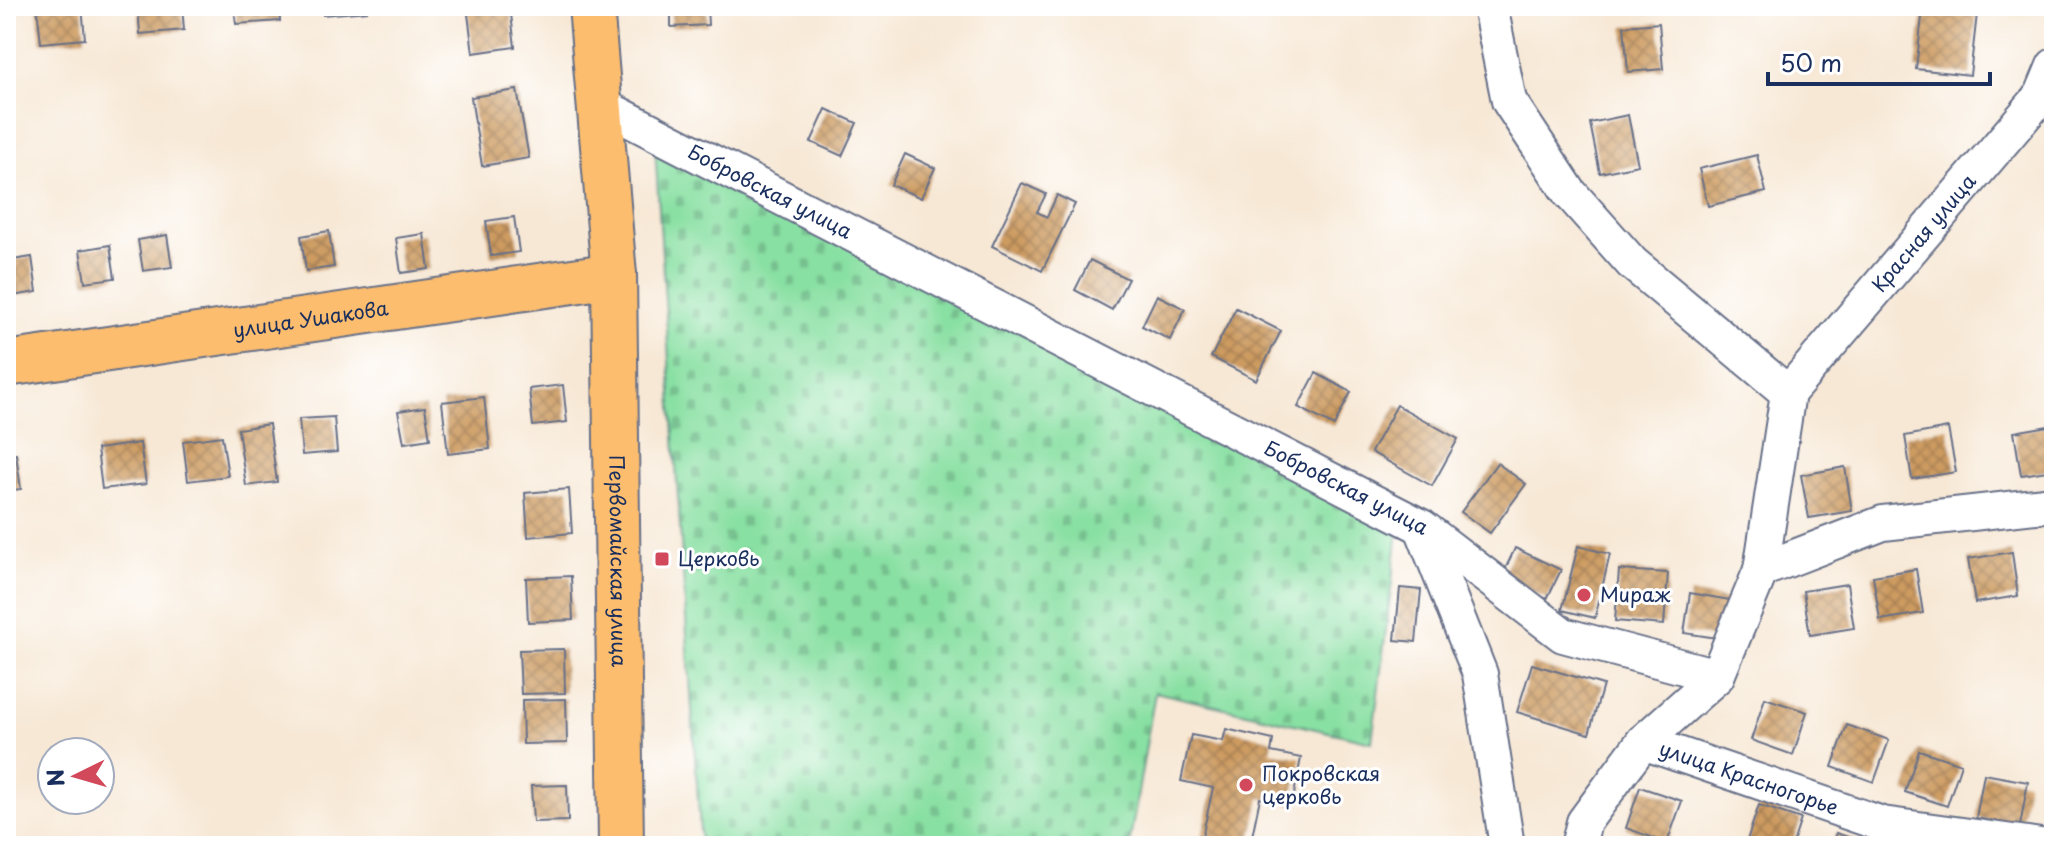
<svg xmlns="http://www.w3.org/2000/svg" width="2060" height="852" font-family="'Playpen Sans',sans-serif">
	<style>
		.cemetery { fill: url(#cemetery-stones); stroke: #528880; stroke-width: 2 }
		.building { fill: url(#building-cross-hatch) }
		.lines { fill: none; stroke-linecap: round; stroke-linejoin: round }
		.minor-casing { stroke: #687088; stroke-width: 38 }
		.major-casing { stroke: #687088; stroke-width: 48 }
		.minor { stroke: #fff; stroke-width: 34 }
		.major { stroke: #fcbd6e; stroke-width: 44 }
		.poi-dot { fill: #d1495b; stroke: #fff; stroke-width: 3 }
		.labels { text-anchor: middle; stroke-width: 6; stroke-linejoin: round; paint-order: stroke }
		.street-label { font-size: 20px; fill: #1b2f5e; stroke: #fff }
		.poi-label { font-size: 20px; fill: #1b2f5e; stroke: #fff; text-anchor: start }
	</style>
	<defs>
		<pattern id="cemetery-stones" width="16" height="16" patternUnits="userSpaceOnUse" patternTransform="scale(2)"><rect width="16" height="16" fill="#89e0a3"/><path d="M2 7V4a2 2 0 0 1 4 0v3zM10 15v-3a2 2 0 0 1 4 0v3z" fill="#76c08f"/></pattern>
		<pattern id="building-cross-hatch" width="8" height="8" patternUnits="userSpaceOnUse" patternTransform="scale(2)"><rect width="8" height="8" fill="#cd9b60"/><path d="M0 0l8 8M0 8l8-8" fill="none" stroke="#a67f52"/></pattern>
	</defs>
	<rect width="100%" height="100%" fill="#fff"/>
	<filter id="ink" filterUnits="userSpaceOnUse"><feTurbulence type="fractalNoise" baseFrequency=".0125" numOctaves="2"/><feDisplacementMap in="SourceGraphic" scale="16" xChannelSelector="R" yChannelSelector="G"/><feConvolveMatrix kernelMatrix="1 2 1 2 8 2 1 2 1" color-interpolation-filters="sRGB"/></filter>
	<filter id="wash" filterUnits="userSpaceOnUse"><feTurbulence type="fractalNoise" baseFrequency=".006" numOctaves="4" result="noise"/><feDisplacementMap in="SourceGraphic" scale="32" xChannelSelector="R" yChannelSelector="G"/><feGaussianBlur stdDeviation="1.8" result="paint"/><feColorMatrix in="noise" values="0 0 0 0 0 0 0 0 0 0 0 0 0 0 0 0 0 1.4 0 .05"/><feComposite in="paint" operator="in"/></filter>
	<g filter="url(#wash)">
		<rect width="100%" height="100%" fill="#f7e8d5"/>
		<polygon class="cemetery" points="655,148 1399,524 1372,742 1155,692 1129,846 701,846"/>
		<g id="blocks">
			<g class="building">
				<polygon points="37,6 82,6 85,39 41,43"/>
				<polygon points="138,6 182,6 184,30 140,34"/>
				<polygon points="234,6 279,6 280,21 236,24"/>
				<polygon points="322,6 366,6 367,11 323,15"/>
				<polygon points="467,6 510,6 515,47 473,53"/>
				<polygon points="671,6 707,6 708,25 671,27"/>
				<polygon points="1923,8 1977,14 1970,75 1916,69"/>
				<polygon points="6,12 8,12 11,43 6,43"/>
				<polygon points="1659,23 1663,69 1628,72 1624,26"/>
				<polygon points="517,90 529,158 482,166 471,97"/>
				<polygon points="826,109 857,123 842,156 811,142"/>
				<polygon points="1628,115 1638,165 1600,173 1590,123"/>
				<polygon points="905,154 935,168 921,198 891,185"/>
				<polygon points="1757,155 1766,192 1708,206 1699,169"/>
				<polygon points="1022,183 1046,194 1037,212 1047,217 1057,195 1075,204 1042,271 992,246"/>
				<polygon points="514,217 519,252 491,256 486,221"/>
				<polygon points="329,231 334,267 306,271 301,236"/>
				<polygon points="424,234 429,269 401,273 396,238"/>
				<polygon points="167,235 172,267 143,271 138,240"/>
				<polygon points="110,245 115,278 85,282 80,250"/>
				<polygon points="32,257 37,292 6,297 6,261"/>
				<polygon points="1090,260 1128,279 1112,310 1075,290"/>
				<polygon points="1157,295 1185,309 1170,340 1142,326"/>
				<polygon points="1236,308 1281,331 1256,380 1211,357"/>
				<polygon points="1316,373 1351,392 1334,426 1298,407"/>
				<polygon points="563,385 567,422 533,426 529,389"/>
				<polygon points="484,397 490,449 448,454 442,402"/>
				<polygon points="1397,405 1458,439 1432,486 1371,452"/>
				<polygon points="425,407 430,439 404,443 398,411"/>
				<polygon points="334,417 337,452 302,455 299,419"/>
				<polygon points="269,424 277,482 246,486 238,429"/>
				<polygon points="2054,425 2054,470 2021,475 2014,432"/>
				<polygon points="1948,428 1956,472 1912,479 1905,436"/>
				<polygon points="222,436 228,476 188,481 183,441"/>
				<polygon points="140,443 146,484 102,489 97,449"/>
				<polygon points="16,454 21,489 6,491 6,455"/>
				<polygon points="1497,463 1526,484 1490,533 1461,512"/>
				<polygon points="1845,467 1852,511 1809,518 1801,475"/>
				<polygon points="569,489 572,533 528,537 525,493"/>
				<polygon points="1578,546 1610,554 1595,618 1562,610"/>
				<polygon points="1515,548 1561,570 1547,599 1501,578"/>
				<polygon points="2012,552 2018,596 1975,603 1968,559"/>
				<polygon points="1916,569 1923,613 1880,620 1873,576"/>
				<polygon points="1619,570 1668,573 1664,625 1615,621"/>
				<polygon points="571,576 573,620 528,622 526,578"/>
				<polygon points="1847,584 1854,628 1810,635 1803,591"/>
				<polygon points="1400,588 1421,590 1416,642 1395,640"/>
				<polygon points="1690,593 1730,600 1724,639 1684,633"/>
				<polygon points="564,649 565,693 521,694 519,650"/>
				<polygon points="1532,664 1603,685 1589,734 1517,712"/>
				<polygon points="1765,698 1807,712 1793,755 1751,740"/>
				<polygon points="566,699 567,743 523,744 522,700"/>
				<polygon points="1847,725 1889,740 1874,782 1832,767"/>
				<polygon points="1226,729 1273,740 1271,752 1301,758 1292,805 1260,798 1250,846 1200,846 1213,788 1181,781 1191,735 1223,741"/>
				<polygon points="1919,750 1961,764 1947,806 1905,792"/>
				<polygon points="1984,774 2028,782 2020,826 1976,818"/>
				<polygon points="567,785 568,821 533,822 531,786"/>
				<polygon points="1640,787 1682,801 1667,843 1626,828"/>
				<polygon points="1759,805 1801,819 1792,846 1745,846"/>
				<polygon points="1836,833 1873,846 1831,846"/>
			</g>
		</g>
	</g>
	<g filter="url(#ink)">
		<use href="#blocks" fill-opacity="0" stroke="#687088" stroke-width="2"/>
		<g class="lines">
			<defs>
				<g id="minor">
					<polyline points="1490,6 1509,101 1569,192 1632,263 1788,393 1761,570"/>
					<path id="s1" d="M599,104L1422,527L1563,635L1717,676"/>
					<path id="s2" d="M1788,393L2042,95L2054,66"/>
					<polyline points="1422,528 1480,674 1507,846"/>
					<polyline points="1643,742 1717,676 1761,570 1883,523 2054,504"/>
					<path id="s3" d="M1578,846L1584,822L1643,742L1882,824L2041,846"/>
				</g>
				<g id="major">
					<path id="s4" d="M591,6L614,275L621,846"/>
					<path id="s5" d="M6,364L614,275"/>
				</g>
			</defs>
			<use href="#minor" class="minor-casing"/>
			<use href="#major" class="major-casing"/>
			<use href="#minor" class="minor"/>
			<use href="#major" class="major"/>
		</g>
	</g>
	<g class="poi-dot">
		<rect x="654" y="551" width="16" height="16" rx="4"/>
		<circle cx="1584" cy="595" r="8"/>
		<circle cx="1246" cy="785" r="8"/>
	</g>
	<g class="labels">
		<g class="street-label">
			<text dy="7" stroke="none"><textPath href="#s1" startOffset="192">Бобровская улица</textPath></text>
			<text dy="7" stroke="none"><textPath href="#s2" startOffset="210">Красная улица</textPath></text>
			<text dy="7" stroke="none"><textPath href="#s5" startOffset="308">улица Ушакова</textPath></text>
			<text dy="7" stroke="none"><textPath href="#s1" startOffset="840">Бобровская улица</textPath></text>
			<text dy="7" stroke="none"><textPath href="#s4" startOffset="556">Первомайская улица</textPath></text>
			<text dy="7" stroke="none"><textPath href="#s3" startOffset="236">улица Красногорье</textPath></text>
		</g>
		<g class="poi-label">
			<text x="678" y="566">Церковь</text>
			<text x="1600" y="602">Мираж</text>
			<text x="1262" y="781">Покровская<tspan x="1262" dy="23">церковь</tspan></text>
		</g>
	</g>
	<rect width="2060" height="852" fill="none" stroke="#fff" stroke-width="32"/>
	<g transform="translate(76 776) rotate(265)"><circle r="38" fill="#ffffff" stroke="#a4acbf" stroke-width="2"/>
	<path d="M0-6L14 30L0 20L-14 30Z" fill="#d1495b"/>
	<text y="-12" font-size="22" font-weight="bold" text-anchor="middle" fill="#1b2f5e">N</text>
	</g>
	<path d="M1768 72v12h222v-12" fill="none" stroke="#1b2f5e" stroke-width="4"/>
	<text x="1780" y="72" font-size="24" fill="#1b2f5e" stroke="#ffffff" stroke-width="6" paint-order="stroke">50 m</text>
</svg>
